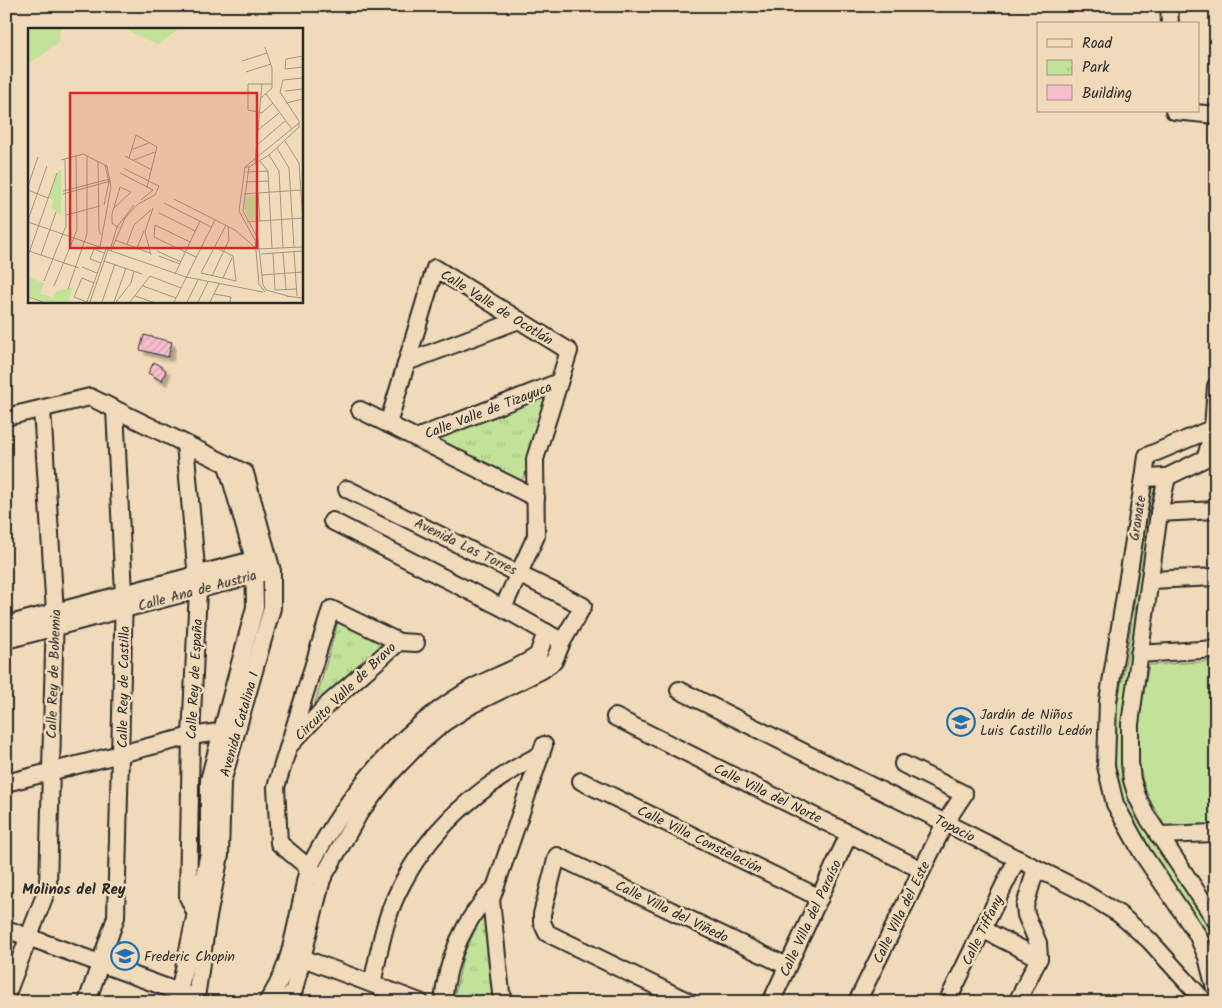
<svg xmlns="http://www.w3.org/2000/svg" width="1222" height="1008" font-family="Kalam,sans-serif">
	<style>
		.grass { fill: #c2e199; stroke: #768662 }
		.park { fill: url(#park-tufts); stroke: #768662 }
		.building { fill: url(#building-hatch); stroke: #2b2b2b; filter: url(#shadow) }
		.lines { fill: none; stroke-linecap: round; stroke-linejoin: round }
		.minor-casing { stroke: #2b2b2b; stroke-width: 20 }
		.minor { stroke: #f0dab9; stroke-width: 16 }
		.labels { text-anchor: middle; stroke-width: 5; stroke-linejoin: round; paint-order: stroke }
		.street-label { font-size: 14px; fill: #2b2b2b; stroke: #f0dab9 }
		.poi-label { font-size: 14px; fill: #2b2b2b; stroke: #f0dab9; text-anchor: start }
		.neighbourhood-label { font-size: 15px; font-weight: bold; fill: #2b2b2b; stroke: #f0dab9 }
		.inset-road { fill: none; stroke: #a19480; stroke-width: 1 }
		.view { fill: #d62828; fill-opacity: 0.15; stroke: #d62828; stroke-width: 2.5 }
		.inset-edge { fill: none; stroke: #2b2b2b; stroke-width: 2.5 }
	</style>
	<defs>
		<pattern id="park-tufts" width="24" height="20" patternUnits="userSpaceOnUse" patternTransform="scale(1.25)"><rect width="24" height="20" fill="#c2e199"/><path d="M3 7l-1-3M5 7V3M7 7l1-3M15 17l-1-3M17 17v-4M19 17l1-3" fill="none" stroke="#a7c184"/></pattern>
		<pattern id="building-hatch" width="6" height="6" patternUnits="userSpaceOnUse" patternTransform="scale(1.25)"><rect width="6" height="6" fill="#f6bdcf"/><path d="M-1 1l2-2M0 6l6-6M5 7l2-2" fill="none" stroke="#d3a3b2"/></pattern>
		<filter id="shadow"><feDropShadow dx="4.5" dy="4.5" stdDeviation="1" flood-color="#0004"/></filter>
	</defs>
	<rect width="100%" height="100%" fill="#f0dab9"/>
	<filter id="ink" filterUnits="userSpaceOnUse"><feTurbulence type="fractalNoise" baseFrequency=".02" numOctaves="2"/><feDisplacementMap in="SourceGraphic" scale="10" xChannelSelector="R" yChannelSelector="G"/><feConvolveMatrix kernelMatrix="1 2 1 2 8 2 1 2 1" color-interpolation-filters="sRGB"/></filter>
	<g filter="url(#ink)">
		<g class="grass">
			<polygon points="1155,485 1157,486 1122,723 1122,764 1139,819 1211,927 1216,937 1216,958 1204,931 1149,849 1122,802 1114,765 1114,722 1127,655 1150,487"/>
			<path d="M1216,661V825L1166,828C1161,818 1154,808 1149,798C1130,756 1141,708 1149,665Z"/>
		</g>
		<g class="park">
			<polygon points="540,396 546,400 530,450 526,473 521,481 437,441 436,436"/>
			<polygon points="339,618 390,645 311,718"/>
			<polygon points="486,909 499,1002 453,1002 464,953"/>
		</g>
		<g class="building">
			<polygon points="144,335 172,342 168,357 140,350"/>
			<polygon points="154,362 166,370 162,381 148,373"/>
		</g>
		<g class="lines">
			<defs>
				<g id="minor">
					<polyline points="1169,6 1170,24"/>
					<polyline points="1174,111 1216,115"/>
					<polyline points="407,362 519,320"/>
					<polyline points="360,410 536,498"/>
					<polyline points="6,417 90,397 245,473 272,571 272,608 222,782 220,855 207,922 196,998"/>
					<polyline points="388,424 435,268 569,351 535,459 536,536 503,608"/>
					<polyline points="416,438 559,382"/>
					<polyline points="185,444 198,590 191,736 188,897 196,914"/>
					<polyline points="1206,458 1213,428 1216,386"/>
					<polyline points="1167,477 1216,453"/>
					<polyline points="1144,478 1147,456 1216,427"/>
					<polyline points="1159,513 1216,510"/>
					<polyline points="332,521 503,608 556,638"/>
					<polyline points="1150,580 1216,577"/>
					<polyline points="6,625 264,557"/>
					<polyline points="6,640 265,572"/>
					<polyline points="399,642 416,643"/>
					<polyline points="1139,654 1216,649"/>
					<polyline points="679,690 1078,889 1119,914 1149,940 1205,1002"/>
					<polyline points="615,717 922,870"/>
					<polyline points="290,745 329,703 399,642 331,609 276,787 279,843 322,879"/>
					<polyline points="581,781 820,898"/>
					<polyline points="6,783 191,736 233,730"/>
					<polyline points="1158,835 1216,833"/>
					<polyline points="1216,921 1146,815 1137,796 1132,780 1130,763 1130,724 1159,513 1167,477 1144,478 1108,701 1106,766 1115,804 1142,853 1197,934 1207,957 1216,992"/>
					<polyline points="6,929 190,996"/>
					<polyline points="982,929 1039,958"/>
					<polyline points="292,954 420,1002"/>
					<path d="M372,984C379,953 384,920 398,892C427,831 479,786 538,756"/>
					<polyline points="179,992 209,853 209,780 255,607 254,559 227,465"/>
					<polyline points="6,996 48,887 55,612 42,409"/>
					<polyline points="87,1002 116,917 124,594 115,409"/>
					<path d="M267,1002C289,972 294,935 302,899C304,889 305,875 310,866C346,797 397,734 464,693C487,678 516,671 538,655L546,632"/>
					<polyline points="284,1002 294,990 322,879 360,812 389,775 417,746 445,722 473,704 542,670 554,661 562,642 583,606 347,489"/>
					<path d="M443,1002C447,959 464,919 494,889"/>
					<polyline points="506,1002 501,993 491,900 544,745"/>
					<polyline points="689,1002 547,933 542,922 542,914 557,856 787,966"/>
					<polyline points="771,1002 849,834"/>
					<polyline points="857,1002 945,823 964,794 903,764"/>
					<polyline points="947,1002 1017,859"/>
					<polyline points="1017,1002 1039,958 1038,943 1026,915 1025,906 1036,868"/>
				</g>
			</defs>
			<use href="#minor" class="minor-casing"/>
			<use href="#minor" class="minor"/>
		</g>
	</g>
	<defs>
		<symbol id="school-ring" viewBox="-11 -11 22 22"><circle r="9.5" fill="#f0dab9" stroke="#1f6fb2" stroke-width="1.5"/><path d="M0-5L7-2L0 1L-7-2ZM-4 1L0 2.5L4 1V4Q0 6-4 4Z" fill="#1f6fb2"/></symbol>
	</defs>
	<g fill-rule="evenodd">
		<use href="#school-ring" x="945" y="706" width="32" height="32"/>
		<use href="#school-ring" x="109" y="940" width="32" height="32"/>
	</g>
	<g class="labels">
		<g class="street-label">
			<text transform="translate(497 307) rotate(32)" y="5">Calle Valle de Ocotlán</text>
			<text transform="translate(488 410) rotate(-21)" y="5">Calle Valle de Tizayuca</text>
			<text transform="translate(1137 518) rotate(-81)" y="5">Granate</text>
			<text transform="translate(466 546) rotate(26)" y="5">Avenida Las Torres</text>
			<text transform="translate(197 590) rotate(-15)" y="5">Calle Ana de Austria</text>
			<text transform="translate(53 674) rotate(-88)" y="5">Calle Rey de Bohemia</text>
			<text transform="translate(194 679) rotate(-87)" y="5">Calle Rey de España</text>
			<text transform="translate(123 687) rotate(-89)" y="5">Calle Rey de Castilla</text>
			<text transform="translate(345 691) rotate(-44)" y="5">Circuito Valle de Bravo</text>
			<text transform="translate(239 724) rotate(-74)" y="5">Avenida Catalina I</text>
			<text transform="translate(768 793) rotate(26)" y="5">Calle Villa del Norte</text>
			<text transform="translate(955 828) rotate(27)" y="5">Topacio</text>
			<text transform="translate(700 839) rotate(26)" y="5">Calle Villa Constelación</text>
			<text transform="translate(672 911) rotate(26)" y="5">Calle Villa del Viñedo</text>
			<text transform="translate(901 912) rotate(-64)" y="5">Calle Villa del Este</text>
			<text transform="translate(810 918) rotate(-65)" y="5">Calle Villa del Paraíso</text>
			<text transform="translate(982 930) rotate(-64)" y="5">Calle Tiffany</text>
		</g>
		<g class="poi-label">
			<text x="980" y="719">Jardín de Niños<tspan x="980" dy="16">Luis Castillo Ledón</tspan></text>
			<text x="144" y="961">Frederic Chopin</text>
		</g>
		<g class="neighbourhood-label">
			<text x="74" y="894">Molinos del Rey</text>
		</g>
	</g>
	<g transform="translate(28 28)">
		<rect width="275" height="275" fill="#f0dab9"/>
		<path d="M0,1H33L32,14L0,36ZM30,142L33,143V188L23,179L26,173L21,170ZM229,167L231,192H221L216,179L218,168ZM1,249L16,255L12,266L25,270L29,263L45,259L40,274H16L0,269Z" fill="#c2e199"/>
		<path d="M98,1H150L130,16Z" fill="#c2e199"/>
		<path class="inset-road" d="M275,28L258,31L257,41L275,39M214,33L239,25M218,44L243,36M244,56H220V82L234,85L245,75M257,63L275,61M238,66L264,101M233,70L244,60V40L237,19M258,75L275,71M230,102L251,85M257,113L271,135L275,194M229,117L257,93M249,120L261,140L266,219M105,121L121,115M241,127L251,143L255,220M97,128L124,142M101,130L108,107L129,119L119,159M33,132L55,126L79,138L83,159L72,219M106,132L127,124M232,133L240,143L244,220M70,134L71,203L73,207M227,135L234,56M217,139L271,95M221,139L241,127L271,99V93L252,64L255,52L275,50M219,144L240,143M92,145L125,162M218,154L240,153M0,158L10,129M0,162L20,170M35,163L82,151M230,165L232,193M35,166L83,153M216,166L273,162M146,171L207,202L229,221L275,219M113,172L125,162M136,175L183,199M76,177L81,154L77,137M86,180L103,164L92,159L84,186V195L91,200M131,185L167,203M38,187L72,178M0,192L19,138M0,194L158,249L235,264M219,194L275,190M87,212L122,225M162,214L127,197L126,209L168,229M99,216L106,197L123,182M83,219L89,199L106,177M187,219L205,228L208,253L173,245L198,197M109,220L116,203M1,223L51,240M83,223L97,190L110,176L127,167L131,158L95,140M129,223L153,234M266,224L269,268M245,225L247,262L268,261M255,225L258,261M233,226L275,223M13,227L28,184M123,227L117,204L125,180M0,228L29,145M131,228L152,236M76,233L114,246M73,235L62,231L66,221L76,225M54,239L69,245M147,246L172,193M234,247L275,244M184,248L201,212L200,199M195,250L204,230M16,253L38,198L37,131M26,258L49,202L48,128M115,258L148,270M40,261L59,206V128M237,264L231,256L227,212L211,183L217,139H221L215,183L230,211L235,257L238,262L260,268M186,266L203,269L202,274M107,268L125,274M258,268L275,270M0,269L15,274M59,274L78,221M59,274L46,269L54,250L66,255M62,274L80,222M74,274L87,236M86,274L98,240M88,274L103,255L106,243M102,274L122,248L153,260M146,274L187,192M159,274L170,252M170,274L180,254M182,274L191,256"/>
		<path class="view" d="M42,65H229V220H42Z"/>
		<rect width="275" height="275" class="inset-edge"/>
	</g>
	<rect width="1222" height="1008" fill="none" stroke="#f0dab9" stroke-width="25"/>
	<rect x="12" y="12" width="1197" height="983" fill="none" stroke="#2b2b2b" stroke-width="2" filter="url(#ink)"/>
	<rect x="1037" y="22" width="162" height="90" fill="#f0dab9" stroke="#a19480"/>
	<rect x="1047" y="39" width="25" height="8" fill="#f0dab9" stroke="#a19480"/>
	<text x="1082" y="48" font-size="15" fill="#2b2b2b">Road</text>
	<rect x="1047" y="60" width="25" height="15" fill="url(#park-tufts)" stroke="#a19480"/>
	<text x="1082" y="72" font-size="15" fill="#2b2b2b">Park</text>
	<rect x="1047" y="85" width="25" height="15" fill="#f6bdcf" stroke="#a19480"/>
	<text x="1082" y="98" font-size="15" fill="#2b2b2b">Building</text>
</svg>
